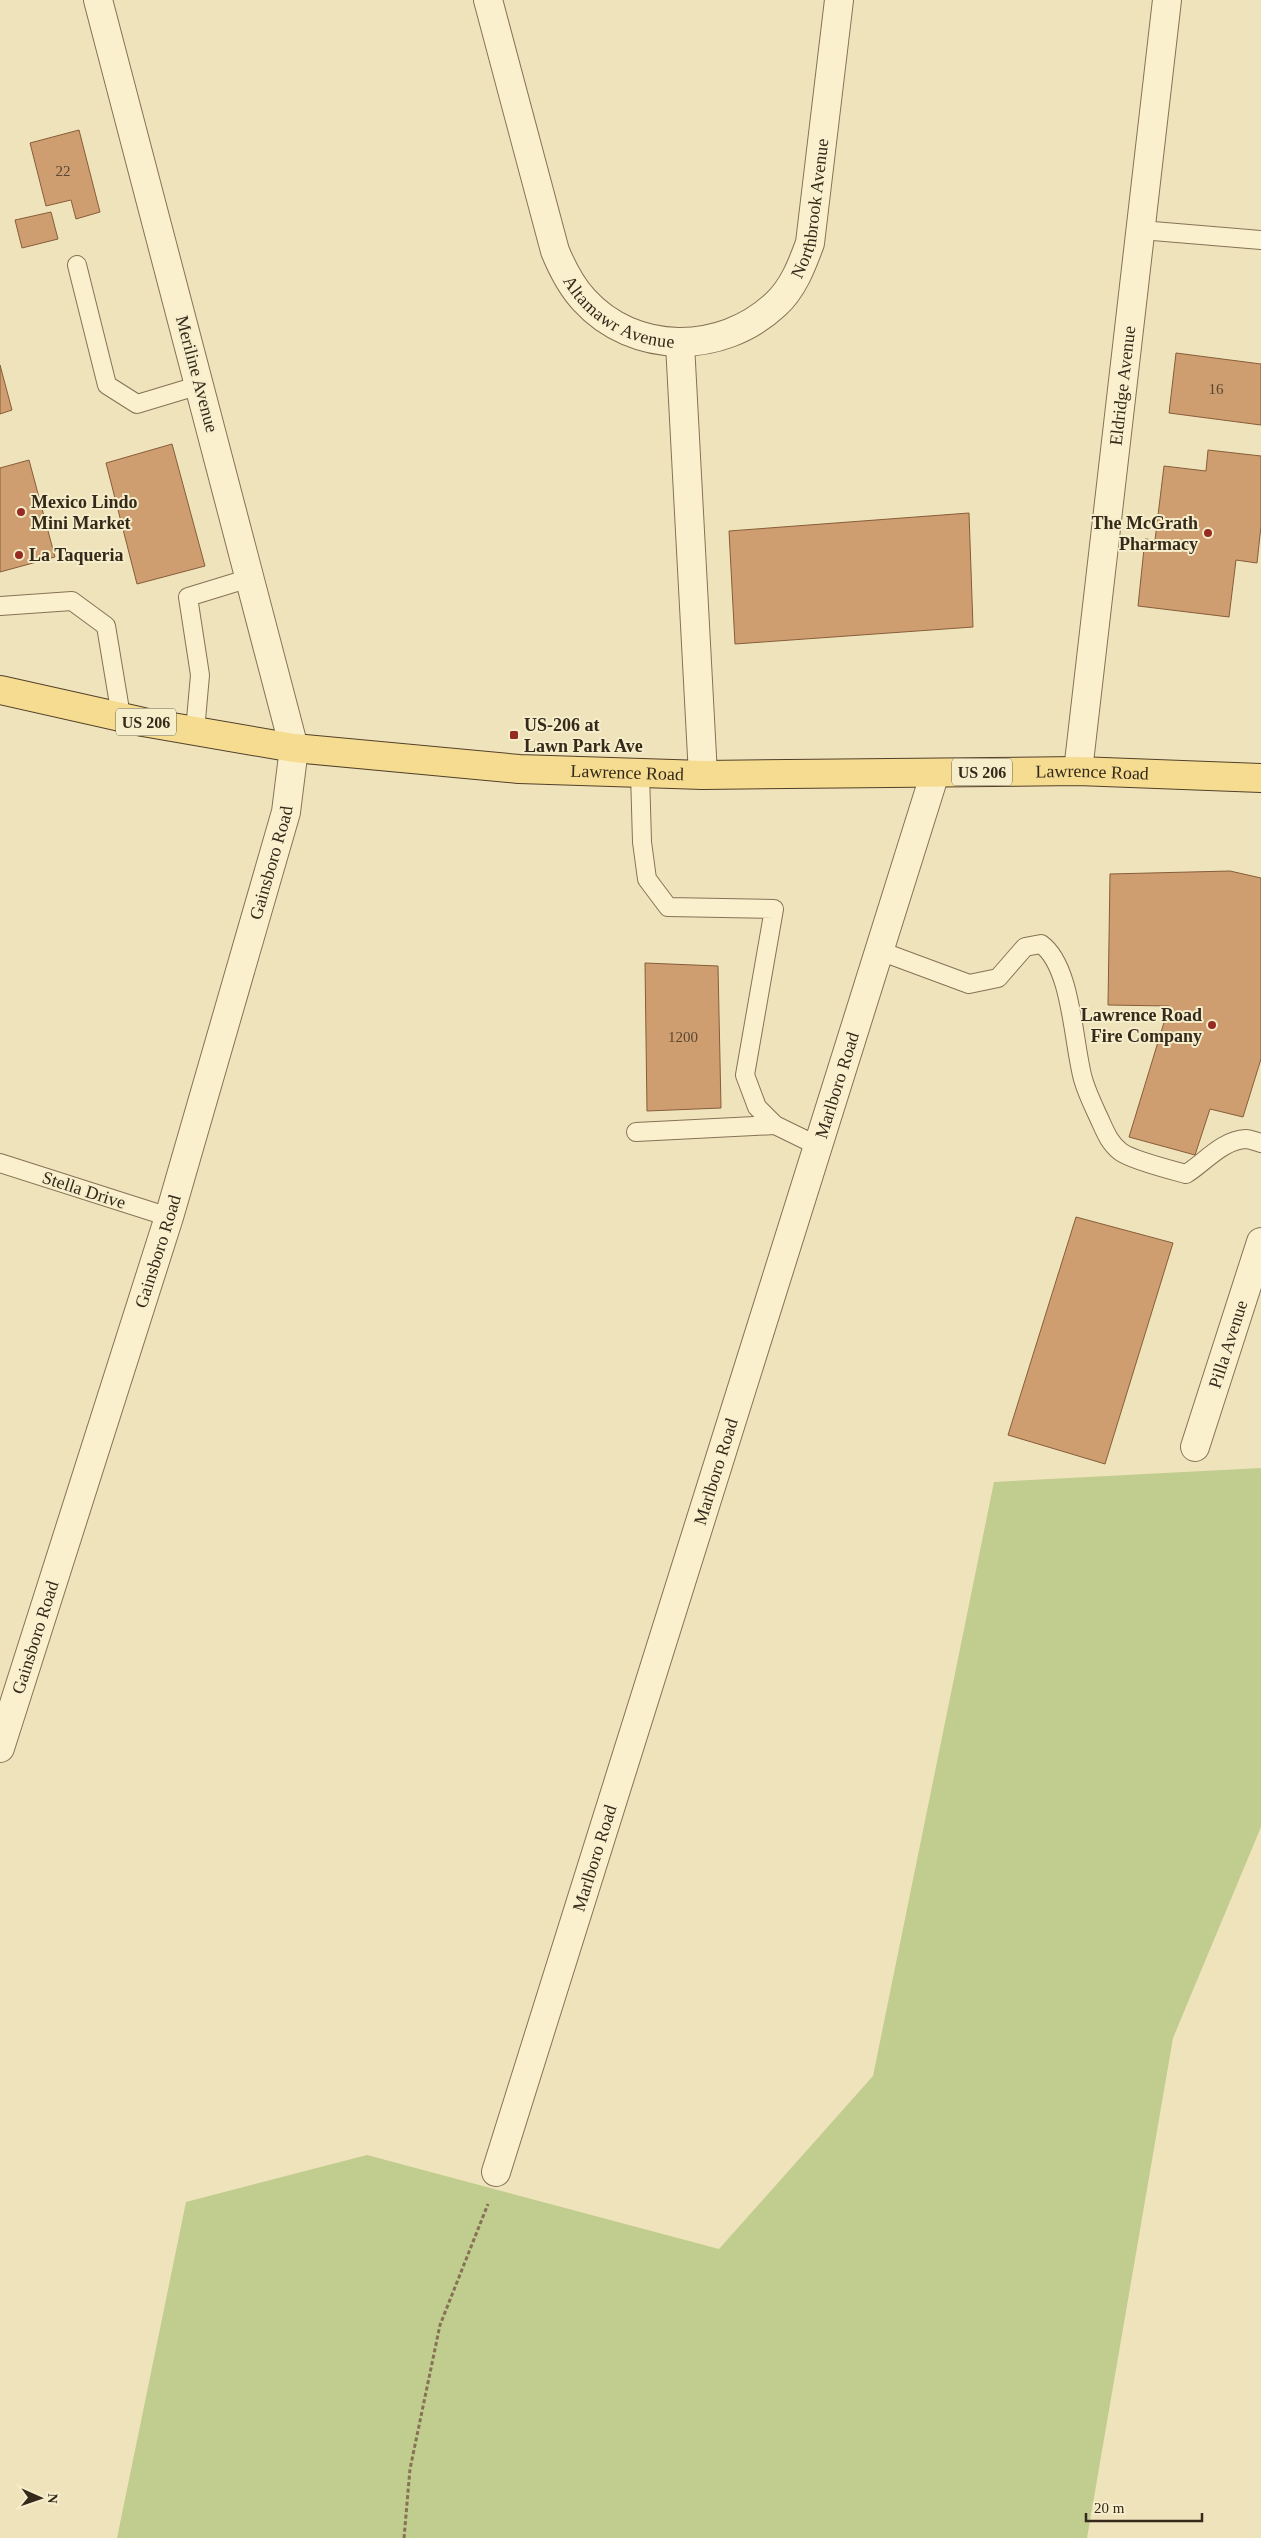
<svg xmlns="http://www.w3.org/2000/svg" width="1261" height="2538" font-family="'Times New Roman',serif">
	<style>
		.green { fill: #c1cc8f }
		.building { fill: #ce9e70; stroke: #865d3a }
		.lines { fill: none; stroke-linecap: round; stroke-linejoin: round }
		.lane-casing { stroke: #867255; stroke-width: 20 }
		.street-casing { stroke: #867255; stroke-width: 30 }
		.primary-casing { stroke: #53402a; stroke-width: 30 }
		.path { stroke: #867255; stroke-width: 3; stroke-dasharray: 4 2.5; stroke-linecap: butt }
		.lane { stroke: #faf0ce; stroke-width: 18 }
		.street { stroke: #faf0ce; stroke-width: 28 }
		.primary { stroke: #f5dc90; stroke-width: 28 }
		.poi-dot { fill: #962b23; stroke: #f6edcb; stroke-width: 2 }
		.labels { text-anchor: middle; stroke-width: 4; stroke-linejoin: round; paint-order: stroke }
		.number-label { font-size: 15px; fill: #5a4630 }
		.shield { fill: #f6edcb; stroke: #6e644f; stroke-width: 1 }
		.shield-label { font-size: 16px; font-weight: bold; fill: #34291a }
		.street-label { font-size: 18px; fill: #34291a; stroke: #f6edcb }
		.poi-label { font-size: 18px; font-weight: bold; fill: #34291a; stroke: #f6edcb; text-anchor: start }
	</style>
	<rect width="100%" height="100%" fill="#efe3bb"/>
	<polygon class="green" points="1261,1468 1261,1827 1173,2038 1087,2538 117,2538 186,2202 367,2155 719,2249 873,2076 994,1482"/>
	<g class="building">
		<polygon points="79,130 100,212 76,219 71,200 46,206 30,143"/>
		<polygon points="51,212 58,239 22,248 15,220"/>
		<polygon points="1176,353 1261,364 1261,425 1169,413"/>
		<polygon points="0,365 12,410 0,414"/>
		<polygon points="172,444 205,566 137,584 106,463"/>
		<polygon points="1208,450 1261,456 1261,526 1257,563 1236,560 1229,617 1138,606 1145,539 1155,540 1164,466 1206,471"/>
		<polygon points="29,460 55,557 0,572 0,468"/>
		<polygon points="969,513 973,627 735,644 729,531"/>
		<polygon points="1230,871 1261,878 1261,1059 1243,1117 1210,1109 1195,1155 1129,1137 1169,1006 1108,1005 1110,874"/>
		<polygon points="645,963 718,966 721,1108 647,1111"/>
		<polygon points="1076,1217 1173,1243 1105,1464 1008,1435"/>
	</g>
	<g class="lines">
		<defs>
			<g id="lane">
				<polyline points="1141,230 1261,240"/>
				<polyline points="77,265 107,385 137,404 200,385"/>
				<polyline points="0,606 72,601 106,626 121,716"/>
				<polyline points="195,731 200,675 188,597 250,578"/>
				<polyline points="640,773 642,842 647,879 668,907 774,909 745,1075 757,1107 775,1125 818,1146"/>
				<path d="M880,951L969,984L998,978L1025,947L1041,944C1072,966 1073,1043 1083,1079C1087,1093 1093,1105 1099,1118C1105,1131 1109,1143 1121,1152C1132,1160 1171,1170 1186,1174C1204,1163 1222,1140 1246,1139C1250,1139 1257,1142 1261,1143"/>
				<polyline points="636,1132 775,1125"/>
				<polyline points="0,1163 169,1217"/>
			</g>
			<g id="street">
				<path id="s1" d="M488,0L555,251C562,268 571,286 584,300C634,355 721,355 775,305C793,289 802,265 810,243L839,0"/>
				<polyline points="680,344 703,775"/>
				<path id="s2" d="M1078,771L1167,0"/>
				<path id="s3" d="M1195,1447L1261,1242"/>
				<path id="s4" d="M0,1748L169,1217L286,812L294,748L98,0"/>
				<path id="s5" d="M496,2172L935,773"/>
			</g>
			<g id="primary">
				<path id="s6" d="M0,690L143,722L294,748L519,769L703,775L1078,771L1261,778"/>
			</g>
		</defs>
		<use href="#lane" class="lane-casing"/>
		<use href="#street" class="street-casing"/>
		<use href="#primary" class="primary-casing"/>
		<polyline class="path" points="404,2538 410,2469 440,2325 488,2204"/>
		<use href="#lane" class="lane"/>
		<use href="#street" class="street"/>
		<use href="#primary" class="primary"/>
	</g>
	<g class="poi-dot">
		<circle cx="21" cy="512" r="5"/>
		<circle cx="1208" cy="533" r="5"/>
		<circle cx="19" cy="555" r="5"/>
		<rect x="509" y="730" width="10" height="10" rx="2.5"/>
		<circle cx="1212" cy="1025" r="5"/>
	</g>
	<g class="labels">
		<g class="number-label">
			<text x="63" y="176">22</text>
			<text x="1216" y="394">16</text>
			<text x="683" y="1042">1200</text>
		</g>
		<g class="shield">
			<rect x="116" y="708.5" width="60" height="27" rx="4"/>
			<rect x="952" y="758.5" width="60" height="27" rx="4"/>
		</g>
		<g class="shield-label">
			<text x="146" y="728">US 206</text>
			<text x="982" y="778">US 206</text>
		</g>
		<g class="street-label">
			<text dy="6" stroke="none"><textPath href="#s1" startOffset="635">Northbrook Avenue</textPath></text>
			<text dy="6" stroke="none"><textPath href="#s1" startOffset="354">Altamawr Avenue</textPath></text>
			<text transform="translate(197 374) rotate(75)" y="6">Meriline Avenue</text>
			<text dy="6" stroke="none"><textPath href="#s2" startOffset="388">Eldridge Avenue</textPath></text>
			<text dy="6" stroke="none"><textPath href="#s6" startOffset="634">Lawrence Road</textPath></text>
			<text dy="6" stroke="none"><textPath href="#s6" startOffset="1099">Lawrence Road</textPath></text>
			<text dy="6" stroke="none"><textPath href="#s4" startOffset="926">Gainsboro Road</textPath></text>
			<text dy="6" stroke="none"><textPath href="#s5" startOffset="1139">Marlboro Road</textPath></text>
			<text transform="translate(84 1190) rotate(18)" y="6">Stella Drive</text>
			<text dy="6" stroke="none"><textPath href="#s4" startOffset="521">Gainsboro Road</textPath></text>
			<text dy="6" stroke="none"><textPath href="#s3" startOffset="108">Pilla Avenue</textPath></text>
			<text dy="6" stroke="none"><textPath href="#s5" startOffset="734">Marlboro Road</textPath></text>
			<text dy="6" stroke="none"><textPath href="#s4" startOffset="116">Gainsboro Road</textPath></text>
			<text dy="6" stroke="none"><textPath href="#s5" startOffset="329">Marlboro Road</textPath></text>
		</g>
		<g class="poi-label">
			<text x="31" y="508">Mexico Lindo<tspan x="31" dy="21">Mini Market</tspan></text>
			<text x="1198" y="529" text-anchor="end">The McGrath<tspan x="1198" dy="21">Pharmacy</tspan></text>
			<text x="29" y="561">La Taqueria</text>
			<text x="524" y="731">US-206 at<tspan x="524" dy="21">Lawn Park Ave</tspan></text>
			<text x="1202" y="1021" text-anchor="end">Lawrence Road<tspan x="1202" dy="21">Fire Company</tspan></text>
		</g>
	</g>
	<g transform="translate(40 2498) rotate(92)" stroke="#f6edcb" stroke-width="4" paint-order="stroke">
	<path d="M0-4L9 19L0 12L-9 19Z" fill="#34291a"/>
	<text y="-8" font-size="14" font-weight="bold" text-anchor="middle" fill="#34291a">N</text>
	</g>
	<path d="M1086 2513v8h116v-8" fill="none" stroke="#34291a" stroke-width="2.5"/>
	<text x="1094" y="2513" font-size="15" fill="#34291a" stroke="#f6edcb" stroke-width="4" paint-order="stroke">20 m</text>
</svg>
